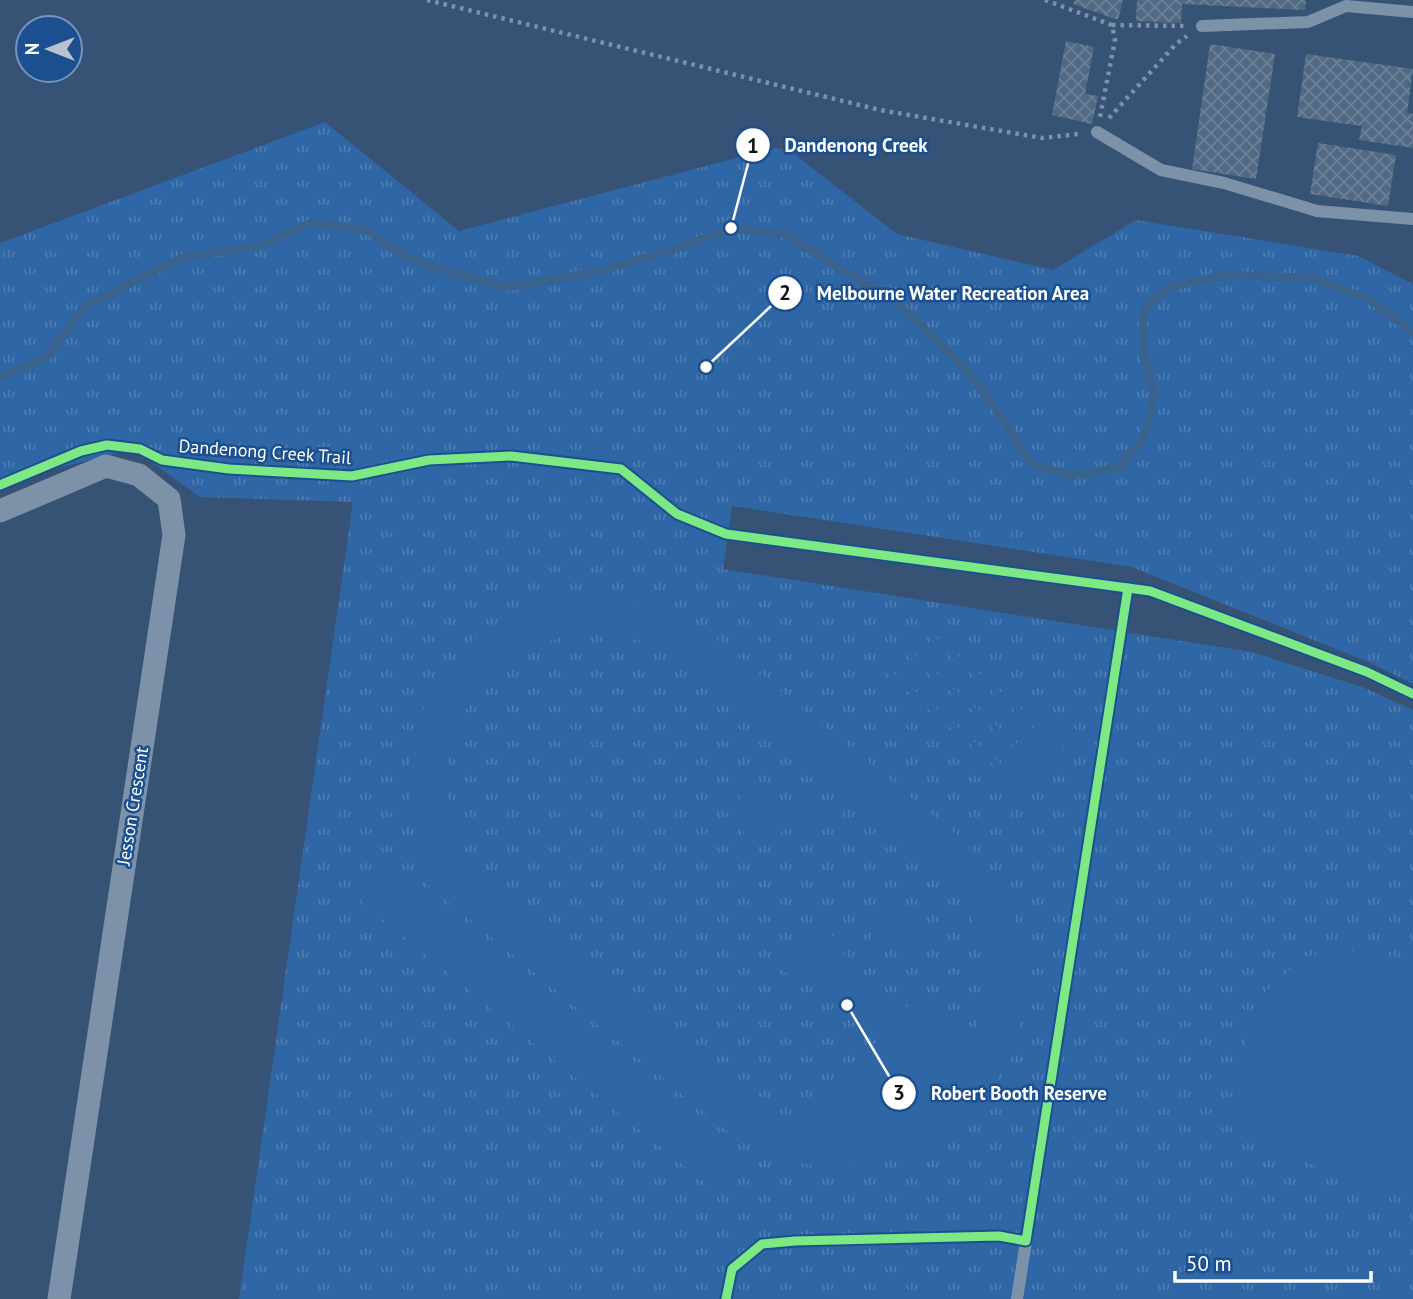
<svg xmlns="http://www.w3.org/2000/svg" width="1413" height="1299" font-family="'PT Sans',sans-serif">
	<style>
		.grass { fill: url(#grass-tufts) }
		.garden { fill: #2f66a5; fill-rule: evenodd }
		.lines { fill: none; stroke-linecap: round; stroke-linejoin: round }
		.stream { stroke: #3b618d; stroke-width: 8 }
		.building { fill: url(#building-cross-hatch) }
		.path { stroke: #7d92a8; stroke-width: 4.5; stroke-dasharray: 3.5 5; stroke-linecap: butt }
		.service { stroke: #7d92a8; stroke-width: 12 }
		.minor { stroke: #7d92a8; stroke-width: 23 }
		.cycleway-casing { stroke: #1b4f8f; stroke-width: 13 }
		.cycleway { stroke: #7ce984; stroke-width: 9 }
		.labels { text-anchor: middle; stroke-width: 5; stroke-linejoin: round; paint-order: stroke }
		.street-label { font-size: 18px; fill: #fff; stroke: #1b4f8f }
		.leader { fill: none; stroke: #fff; stroke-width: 2.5 }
		.callout-dot { fill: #fff; stroke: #1b4f8f; stroke-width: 2.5 }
		.mark-label { font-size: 21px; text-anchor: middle; font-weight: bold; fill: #111 }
		.callout-label { font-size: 19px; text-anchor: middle; font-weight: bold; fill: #fff; stroke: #1b4f8f; stroke-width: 5; stroke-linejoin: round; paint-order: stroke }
	</style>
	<defs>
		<pattern id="grass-tufts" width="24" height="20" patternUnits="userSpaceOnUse" patternTransform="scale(1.75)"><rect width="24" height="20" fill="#2f66a5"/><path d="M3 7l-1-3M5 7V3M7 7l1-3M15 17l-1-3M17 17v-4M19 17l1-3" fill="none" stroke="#4e7db2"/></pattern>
		<pattern id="building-cross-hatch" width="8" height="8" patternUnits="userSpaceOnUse" patternTransform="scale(1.75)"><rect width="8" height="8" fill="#526984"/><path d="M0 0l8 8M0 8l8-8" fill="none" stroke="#6c8096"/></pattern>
	</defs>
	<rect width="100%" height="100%" fill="#365274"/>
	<polygon class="grass" points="325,122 459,231 774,148 789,150 897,234 1053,270 1136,220 1358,256 1413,284 1413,684 1371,663 1132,567 732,506 723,569 1252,652 1362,687 1413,710 1413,1299 239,1299 353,502 200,497 133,449 46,471 0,490 0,243"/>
	<g class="garden">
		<path d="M579,594C629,593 671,606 712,635L951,830C1146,1001 922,1270 722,1127L417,876L428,861C387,771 417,669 503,619C527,605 553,600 579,594ZM595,632C632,636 657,644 687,665L926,858C980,911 1004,966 972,1040L918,994L897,1018L876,1000L821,920L781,970L865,1013L886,1031L815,1115L813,1125C788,1121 769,1110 747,1096L490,885C433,826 433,738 489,677C516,648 557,636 595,632Z"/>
		<polygon points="926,617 1043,716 1046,714 1071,736 1058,752 1032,730 1034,727 917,628 920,624 1038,724 1040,720 923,620"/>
		<polygon points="909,637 1026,737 1028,735 1053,757 1040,772 1015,751 1016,748 900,649 903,645 1019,745 1023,742 906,641"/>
		<polygon points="892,659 1008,758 1011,756 1036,778 1023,794 998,772 999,769 882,670 886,666 1003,766 1005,762 889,662"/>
		<polygon points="739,791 822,810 824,807 831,806 833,812 828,817 822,814 745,847"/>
		<polygon points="386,871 736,1159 712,1189 361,902"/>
		<polygon points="887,896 950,943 956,941 959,943 959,949 953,951 949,946 866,949"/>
		<polygon points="1368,950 1413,962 1413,1191 1374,1195 1228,1123 1256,1000 1306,956"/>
	</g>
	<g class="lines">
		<polyline class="stream" points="0,377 46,358 84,308 134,281 184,257 260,246 313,222 369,231 405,257 449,272 508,287 596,272 678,248 731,228 784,234 896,302 966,370 1002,417 1031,464 1072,476 1119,467 1143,440 1155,396 1143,352 1143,310 1169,287 1228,275 1313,278 1369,299 1413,332"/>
	</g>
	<g class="building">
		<polygon points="1075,0 1123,0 1118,20 1073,4"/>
		<polygon points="1137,0 1306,0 1305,10 1182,4 1181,23 1136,21"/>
		<polygon points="1066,41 1094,47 1085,94 1098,96 1092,124 1052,115"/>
		<polygon points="1210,44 1275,54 1256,179 1192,169"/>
		<polygon points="1306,54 1413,69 1407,113 1413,114 1413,148 1359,140 1362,126 1297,117"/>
		<polygon points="1318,143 1396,155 1388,206 1310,194"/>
	</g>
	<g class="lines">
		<g class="path">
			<polyline points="427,0 880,110 1042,138 1079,134"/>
			<polyline points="1045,0 1112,25 1115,40 1100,117"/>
			<polyline points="1112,25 1184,26"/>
			<polyline points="1109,118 1176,44 1187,36"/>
		</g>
		<g class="service">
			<polyline points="1202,26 1308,22 1346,6 1413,12"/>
			<polyline points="1097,132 1161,170 1224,183 1317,211 1413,219"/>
			<polyline points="726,534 1128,588 1017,1299"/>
			<polyline points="726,1299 732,1269 762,1244 795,1241 999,1236 1026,1241"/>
		</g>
		<polyline class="minor" points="0,511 106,466 139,475 169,499 174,535 59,1299"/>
		<defs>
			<g id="cycleway">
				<polyline points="0,485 81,451 107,445 140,449 162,460 229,469 352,476 429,460 511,456 621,469 677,514 726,534 1150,591 1367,672 1413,694"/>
				<polyline points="726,1299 732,1269 762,1244 795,1241 999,1236 1026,1241 1128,588"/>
			</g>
		</defs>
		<use href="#cycleway" class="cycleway-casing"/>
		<use href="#cycleway" class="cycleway"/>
	</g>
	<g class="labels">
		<g class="street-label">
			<text transform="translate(265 452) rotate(4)" y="6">Dandenong Creek Trail</text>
			<text transform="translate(133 806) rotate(-81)" y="6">Jesson Crescent</text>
		</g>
	</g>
	<path class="leader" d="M731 228L753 145M706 367L785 293M847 1005L899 1093"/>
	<g class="callout-dot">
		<circle cx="731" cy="228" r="7"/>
		<circle cx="706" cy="367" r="7"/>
		<circle cx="847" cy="1005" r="7"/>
		<circle cx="753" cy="145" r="18"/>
		<circle cx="785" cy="293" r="18"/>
		<circle cx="899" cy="1093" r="18"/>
	</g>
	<g class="mark-label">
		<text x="753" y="153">1</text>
		<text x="785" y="300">2</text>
		<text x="899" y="1100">3</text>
	</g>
	<g class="callout-label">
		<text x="856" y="152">Dandenong Creek</text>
		<text x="953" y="300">Melbourne Water Recreation Area</text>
		<text x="1019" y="1100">Robert Booth Reserve</text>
	</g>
	<g transform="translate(49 49) rotate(270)"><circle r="33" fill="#1b4f8f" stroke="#7695bc" stroke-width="2"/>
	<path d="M0-5L12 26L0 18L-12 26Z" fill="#b9c2ce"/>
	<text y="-10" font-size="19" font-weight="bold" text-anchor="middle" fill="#ffffff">N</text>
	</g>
	<path d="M1175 1271v10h196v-10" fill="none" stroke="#ffffff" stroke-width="3.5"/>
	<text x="1186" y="1271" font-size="21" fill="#ffffff" stroke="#1b4f8f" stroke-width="5" paint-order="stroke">50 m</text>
</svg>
